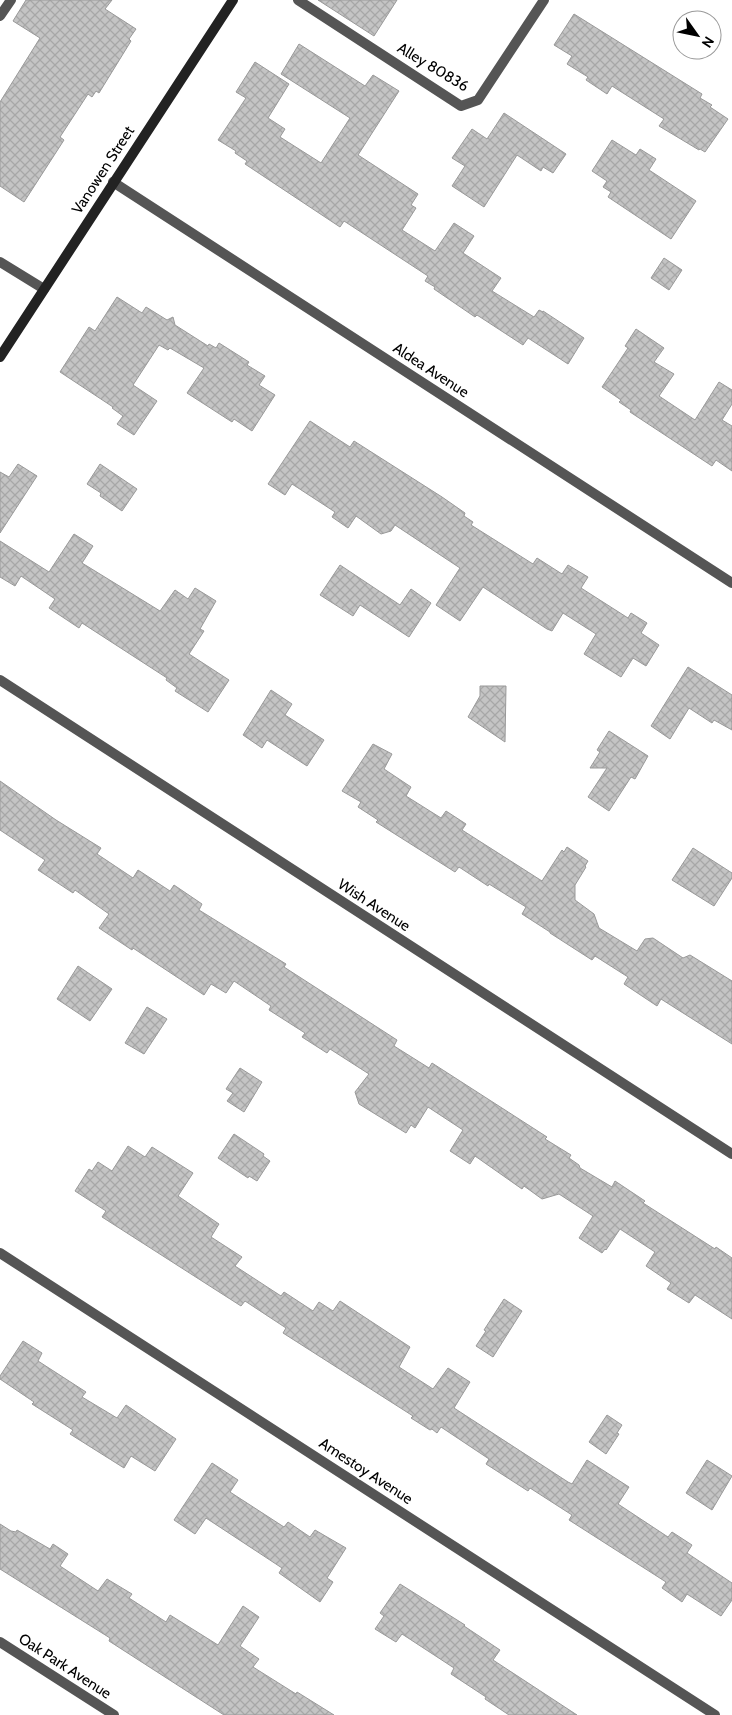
<svg xmlns="http://www.w3.org/2000/svg" width="732" height="1715" font-family="Cabin,sans-serif">
	<style>
		.building { fill: url(#building-cross-hatch); stroke: #999 }
		.lines { fill: none; stroke-linecap: round; stroke-linejoin: round }
		.service { stroke: #555; stroke-width: 10 }
		.minor { stroke: #555; stroke-width: 10 }
		.tertiary { stroke: #555; stroke-width: 10 }
		.secondary { stroke: #222; stroke-width: 10 }
		.labels { text-anchor: middle; stroke-width: 4; stroke-linejoin: round; paint-order: stroke }
		.street-label { font-size: 15px; fill: #000; stroke: #fff }
	</style>
	<defs>
		<pattern id="building-cross-hatch" width="8" height="8" patternUnits="userSpaceOnUse" patternTransform="scale(1.25)"><rect width="8" height="8" fill="#c4c4c4"/><path d="M0 0l8 8M0 8l8-8" fill="none" stroke="#a7a7a7"/></pattern>
	</defs>
	<rect width="100%" height="100%" fill="#fff"/>
	<g class="building">
		<polygon points="26,0 112,0 105,9 136,29 129,39 131,41 99,93 96,91 92,97 88,94 60,137 64,140 24,202 0,186 0,102 40,38 13,21"/>
		<polygon points="318,0 397,0 374,36"/>
		<polygon points="574,14 702,94 700,98 712,105 710,107 728,119 705,152 700,149 699,150 659,126 664,119 612,86 607,94 586,80 588,77 567,64 572,56 554,45"/>
		<polygon points="299,44 365,86 373,75 399,91 358,155 418,194 411,205 416,208 402,230 435,251 454,223 474,236 463,253 501,278 492,291 534,317 539,310 543,312 543,311 584,338 568,364 528,338 523,345 477,315 475,317 434,289 435,287 425,281 428,276 344,221 340,227 245,164 247,161 235,153 236,151 218,140 246,98 236,92 255,62 289,84 268,118 285,129 280,137 321,163 350,118 281,74"/>
		<polygon points="504,113 566,154 553,173 543,167 541,171 517,155 484,207 452,186 465,166 452,158 472,129 487,139"/>
		<polygon points="612,140 636,155 640,149 656,159 649,170 696,201 671,239 608,197 611,192 603,187 607,181 592,171"/>
		<polygon points="664,258 682,270 669,290 651,278"/>
		<polygon points="117,297 142,313 146,307 167,320 173,317 175,325 208,346 209,344 216,348 219,343 249,362 247,365 265,376 259,385 275,395 252,431 234,419 232,422 187,393 204,368 170,348 168,350 159,345 133,385 157,401 134,435 117,424 123,416 112,408 113,407 60,372 89,327 95,331"/>
		<polygon points="636,329 664,348 654,362 674,374 659,396 695,420 719,382 732,390 732,404 722,420 732,426 732,471 716,460 712,466 630,412 631,410 619,402 621,400 602,387 628,348 625,346"/>
		<polygon points="310,421 350,447 354,441 442,497 465,513 464,516 473,522 471,525 533,564 537,558 562,574 568,565 588,577 581,588 628,618 631,613 647,623 641,633 659,645 646,666 633,658 621,677 584,654 596,634 563,613 552,631 547,629 483,587 460,621 436,605 460,568 395,525 391,531 381,534 356,516 348,528 332,517 335,512 292,484 285,495 268,484"/>
		<polygon points="18,464 37,476 0,533 0,472 9,477"/>
		<polygon points="100,464 137,489 122,511 100,496 101,493 87,484"/>
		<polygon points="74,534 93,546 82,563 160,611 175,590 188,599 195,588 216,601 200,629 204,631 189,654 229,680 208,712 175,691 177,688 166,680 167,678 82,623 79,628 49,608 55,599 21,576 15,586 0,577 0,541 49,572"/>
		<polygon points="340,565 400,605 411,589 431,603 409,637 360,605 353,616 320,595"/>
		<polygon points="688,667 732,695 732,730 714,720 712,723 689,708 670,739 651,726"/>
		<polygon points="480,686 506,686 505,742 468,717 480,696"/>
		<polygon points="271,690 292,704 285,715 324,740 307,766 267,740 262,748 243,735"/>
		<polygon points="609,731 648,756 635,779 631,777 609,811 588,797 607,768 590,768 600,752 597,750"/>
		<polygon points="373,744 392,754 384,769 411,787 406,796 441,818 446,811 466,824 462,830 542,881 562,850 564,852 567,847 588,861 585,866 586,867 575,885 575,900 594,914 599,928 637,951 645,939 653,938 683,958 690,955 732,981 732,1044 661,999 657,1006 624,984 628,977 595,956 592,960 550,933 550,932 522,914 526,907 489,884 488,886 459,867 455,872 376,822 378,820 358,807 361,802 342,791"/>
		<polygon points="0,781 56,820 101,848 97,854 133,878 138,870 170,891 174,885 202,904 199,910 286,964 284,967 397,1040 394,1046 429,1068 432,1063 547,1137 545,1139 571,1155 569,1158 579,1165 580,1168 612,1187 615,1181 645,1201 643,1203 715,1249 716,1247 732,1258 732,1319 695,1295 689,1303 667,1289 671,1283 646,1266 655,1252 620,1229 606,1250 605,1249 602,1253 579,1238 593,1216 559,1194 542,1199 524,1186 522,1189 475,1156 470,1164 450,1151 463,1130 428,1107 415,1128 411,1125 406,1133 359,1104 355,1092 369,1074 330,1049 327,1053 302,1037 305,1033 269,1010 271,1006 234,981 226,993 211,984 204,995 133,948 132,950 99,928 109,914 75,890 73,893 38,870 45,860 0,830"/>
		<polygon points="693,848 732,873 732,878 714,906 672,880"/>
		<polygon points="78,966 112,989 90,1021 57,999"/>
		<polygon points="147,1007 167,1019 144,1054 125,1043"/>
		<polygon points="240,1068 262,1082 244,1112 227,1101 233,1093 226,1089"/>
		<polygon points="234,1134 264,1154 263,1156 270,1161 257,1181 249,1176 248,1178 218,1158"/>
		<polygon points="128,1146 145,1157 152,1147 193,1173 178,1196 219,1224 211,1237 242,1257 235,1266 281,1296 284,1292 313,1311 319,1302 333,1311 340,1301 410,1347 399,1367 433,1389 448,1368 470,1382 454,1408 568,1482 572,1484 587,1460 629,1487 618,1504 668,1537 672,1532 692,1545 687,1553 732,1583 732,1600 721,1616 687,1594 682,1602 662,1588 666,1582 569,1520 572,1515 530,1488 528,1491 486,1464 489,1459 441,1427 437,1433 432,1429 430,1430 411,1418 413,1416 283,1333 286,1328 245,1301 241,1306 102,1217 106,1211 75,1191 89,1169 92,1171 98,1162 112,1171"/>
		<polygon points="504,1299 522,1311 493,1357 476,1346 486,1331 484,1330"/>
		<polygon points="23,1341 42,1353 38,1361 86,1392 82,1397 117,1418 126,1405 176,1439 155,1471 131,1456 124,1468 70,1434 73,1430 32,1404 34,1402 0,1379 0,1376"/>
		<polygon points="607,1415 622,1425 617,1433 619,1434 606,1454 589,1442"/>
		<polygon points="707,1460 732,1476 712,1510 686,1493"/>
		<polygon points="212,1463 238,1480 230,1492 284,1527 288,1522 310,1537 315,1530 346,1548 327,1578 333,1582 320,1602 279,1573 282,1568 206,1518 195,1534 174,1520"/>
		<polygon points="0,1524 11,1531 16,1532 17,1530 50,1549 53,1544 68,1554 60,1566 98,1591 107,1579 132,1594 129,1598 166,1622 170,1615 218,1645 243,1606 259,1617 240,1646 259,1659 253,1667 296,1694 297,1692 334,1715 224,1715 109,1641 110,1638 0,1569"/>
		<polygon points="400,1584 465,1625 464,1626 500,1650 493,1660 577,1715 509,1715 485,1699 486,1697 451,1674 454,1668 402,1634 396,1642 375,1629 384,1616 380,1613"/>
	</g>
	<g class="lines">
		<g class="service">
			<polyline points="298,0 461,106 478,100 544,0"/>
			<polyline points="0,16 11,0"/>
		</g>
		<g class="minor">
			<polyline points="113,182 732,583"/>
			<polyline points="0,262 44,289"/>
			<polyline points="0,680 732,1154"/>
			<polyline points="0,1642 114,1715"/>
		</g>
		<polyline class="tertiary" points="0,1253 715,1715"/>
		<polyline class="secondary" points="0,357 233,0"/>
	</g>
	<g class="labels">
		<g class="street-label">
			<text transform="translate(433 67) rotate(31)" y="5">Alley 80836</text>
			<text transform="translate(103 170) rotate(-57)" y="5">Vanowen Street</text>
			<text transform="translate(431 370) rotate(33)" y="5">Aldea Avenue</text>
			<text transform="translate(374 905) rotate(33)" y="5">Wish Avenue</text>
			<text transform="translate(366 1471) rotate(33)" y="5">Amestoy Avenue</text>
			<text transform="translate(65 1666) rotate(33)" y="5">Oak Park Avenue</text>
		</g>
	</g>
	<g transform="translate(697 35) rotate(123)"><circle r="24" fill="#ffffff" stroke="#999999"/>
	<path d="M0-4L9 19L0 12L-9 19Z" fill="#000000"/>
	<text y="-8" font-size="14" font-weight="bold" text-anchor="middle" fill="#000000">N</text>
	</g>
</svg>
